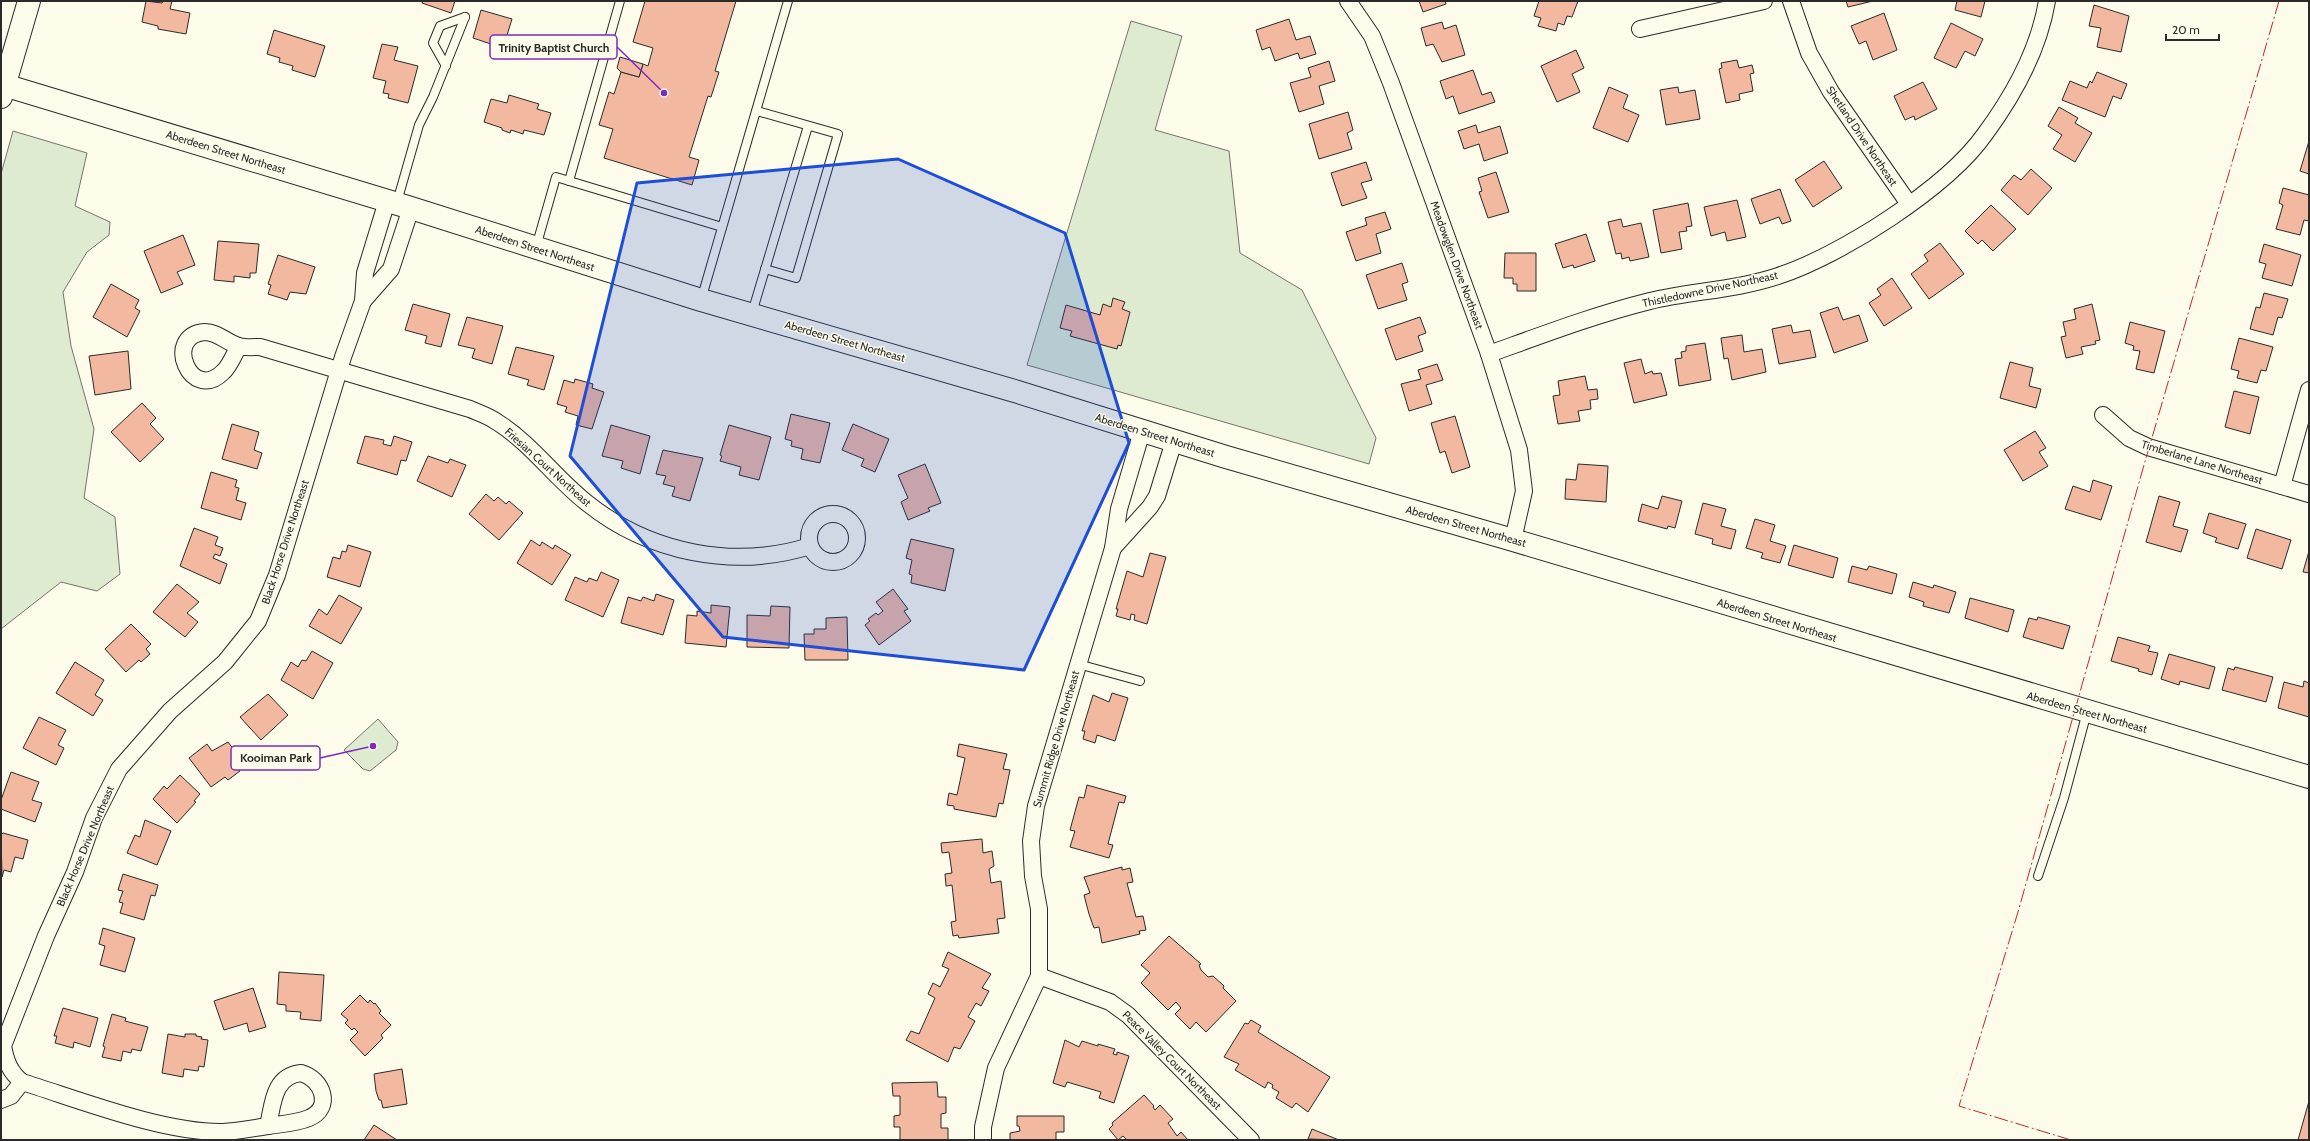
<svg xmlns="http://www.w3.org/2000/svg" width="2310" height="1141" font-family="Cabin,sans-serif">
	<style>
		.green { fill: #deebd1; stroke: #74746e }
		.building { fill: #f2b8a0; stroke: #2b2b2b }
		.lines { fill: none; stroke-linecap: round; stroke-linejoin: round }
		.lane-casing { stroke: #2b2b2b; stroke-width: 10 }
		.street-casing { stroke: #2b2b2b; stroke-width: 18 }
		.secondary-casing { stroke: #2b2b2b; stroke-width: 24 }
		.lane { stroke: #fdfbea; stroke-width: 8 }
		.street { stroke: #fdfbea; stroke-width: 16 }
		.secondary { stroke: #fdfbea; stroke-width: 22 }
		.power { stroke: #c62828; stroke-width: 1; stroke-dasharray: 14 3 2 3; stroke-linecap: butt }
		.marked { fill: #1d4ed8; fill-opacity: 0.2; stroke: #1d4ed8; stroke-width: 3; stroke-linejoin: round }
		.labels { text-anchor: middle; stroke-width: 3; stroke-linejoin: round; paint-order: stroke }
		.street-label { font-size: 11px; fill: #2b2b2b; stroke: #fdfbea }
		.leader { fill: none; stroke: #7b2cbf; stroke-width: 1.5 }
		.callout-dot { fill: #7b2cbf; stroke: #fdfbea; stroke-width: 1.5 }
		.callout { fill: #fdfbea; stroke: #7b2cbf; stroke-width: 1.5 }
		.callout-label { font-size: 12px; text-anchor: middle; font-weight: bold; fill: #2b2b2b }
	</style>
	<rect width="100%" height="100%" fill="#fdfbea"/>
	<g class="green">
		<polygon points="1131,21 1182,36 1155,130 1229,151 1240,253 1302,290 1376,438 1369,464 1027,365"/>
		<polygon points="13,131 87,153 75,206 110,222 109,235 87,252 63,292 71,346 94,429 84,498 115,517 120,574 97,591 61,582 1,629 1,174"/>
		<polygon points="378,719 398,742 396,750 370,771 363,769 344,750"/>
	</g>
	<g class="building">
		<polygon points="146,1 162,3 163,1 172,1 170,9 190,13 186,34 158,29 158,26 142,22"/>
		<polygon points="423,1 455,1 451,13 422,3"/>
		<polygon points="645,1 736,1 715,71 719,72 711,97 708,96 689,157 699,160 692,185 604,158 613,129 599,125 609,92 614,94 621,72 639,77 643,64 648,66 653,48 633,42"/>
		<polygon points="1419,1 1445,1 1446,4 1423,12"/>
		<polygon points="1539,1 1578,1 1572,17 1567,16 1564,25 1558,23 1556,31 1538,26 1541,18 1534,16"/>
		<polygon points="1846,1 1873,1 1848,7"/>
		<polygon points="1957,1 1985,1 1981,17 1955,10"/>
		<polygon points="2094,5 2129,16 2121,52 2097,47 2101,28 2089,26"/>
		<polygon points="481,10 512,19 503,48 473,38"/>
		<polygon points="1884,13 1897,50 1873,60 1866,41 1859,44 1851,26"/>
		<polygon points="1289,19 1296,40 1310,36 1316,54 1300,59 1298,53 1275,61 1270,47 1262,50 1256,30"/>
		<polygon points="1442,22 1444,29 1456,25 1465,55 1442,62 1433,44 1426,46 1421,28"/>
		<polygon points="1951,23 1983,39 1975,56 1965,51 1956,68 1934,58"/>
		<polygon points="274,30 325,46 315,77 292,70 293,66 279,62 280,58 267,54"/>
		<polygon points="382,44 398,47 394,60 418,66 408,103 388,98 389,94 383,93 386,81 373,78"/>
		<polygon points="1576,50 1584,68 1572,74 1580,92 1557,102 1541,66"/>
		<polygon points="620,57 643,64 639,77 621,72 617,68"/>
		<polygon points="1737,60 1739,68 1752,65 1754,73 1750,74 1753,91 1739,94 1740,100 1726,103 1719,69 1722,68 1721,63"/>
		<polygon points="1329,61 1335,81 1319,86 1324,104 1299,112 1290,83 1311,77 1308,68"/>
		<polygon points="1473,70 1482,95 1491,92 1495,102 1459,114 1453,96 1446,99 1440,81"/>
		<polygon points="2097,72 2127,84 2121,99 2113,96 2105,117 2062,100 2070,81 2087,88 2090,81 2092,83"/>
		<polygon points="1923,82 1937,109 1915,120 1914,116 1905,120 1894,96"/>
		<polygon points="1609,87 1628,95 1623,108 1639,115 1628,142 1593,128"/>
		<polygon points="1678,87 1679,93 1695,90 1700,119 1666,125 1660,90"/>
		<polygon points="509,95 539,104 537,109 551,113 544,135 524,130 523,134 511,130 510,133 502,130 502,128 484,122 491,99 507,103"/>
		<polygon points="2059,107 2078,118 2075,123 2092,133 2075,162 2053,149 2062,135 2048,126"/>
		<polygon points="1348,112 1353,130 1347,133 1352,149 1319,159 1309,124"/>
		<polygon points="1476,125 1478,133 1500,126 1508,153 1484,161 1479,144 1464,149 1458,131"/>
		<polygon points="2309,141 2309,174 2300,171"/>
		<polygon points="1824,161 1842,188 1813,207 1795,180"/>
		<polygon points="1366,162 1372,180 1361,183 1367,198 1342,206 1331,173"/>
		<polygon points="2031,169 2052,188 2028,215 2001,190 2014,175 2021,180"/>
		<polygon points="1496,172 1509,212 1488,218 1479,192 1482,191 1478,178"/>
		<polygon points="2283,188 2309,195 2309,221 2304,220 2300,235 2276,229 2283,205 2279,203"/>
		<polygon points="1780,189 1791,221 1782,224 1779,217 1760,224 1751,199"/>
		<polygon points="1737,200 1746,237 1727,241 1725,232 1711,236 1704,207"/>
		<polygon points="1688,203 1692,226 1686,227 1687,231 1679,232 1682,249 1661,253 1653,210"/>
		<polygon points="1991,205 2016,229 1993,251 1982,240 1978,244 1965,231"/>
		<polygon points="1385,212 1391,229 1376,234 1381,253 1356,261 1346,232 1367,225 1365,218"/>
		<polygon points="1621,219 1623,227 1641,223 1649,257 1630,261 1629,257 1622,259 1621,253 1616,254 1608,222"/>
		<polygon points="1586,234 1595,261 1574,268 1573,265 1563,268 1555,244"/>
		<polygon points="183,235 195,265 177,272 183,284 161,293 144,251"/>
		<polygon points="218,241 259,244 256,273 250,273 250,278 234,276 234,282 214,280"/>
		<polygon points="1940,243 1964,274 1929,299 1911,274 1928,261 1924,255"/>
		<polygon points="2264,244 2301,255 2292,286 2262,278 2266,264 2259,262"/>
		<polygon points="1505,253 1536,253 1536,291 1517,291 1517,284 1513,284 1513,278 1504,278"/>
		<polygon points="278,255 315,267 306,294 290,292 287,300 268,294 271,285 268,284"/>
		<polygon points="1402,263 1408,282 1402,284 1407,300 1378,309 1366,275"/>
		<polygon points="1892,278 1912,308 1884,326 1869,303 1881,295 1877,289"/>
		<polygon points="111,284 139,300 135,308 140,311 127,337 93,317"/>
		<polygon points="2264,293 2288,299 2282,318 2278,317 2273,335 2250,329 2256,307 2260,308"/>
		<polygon points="1113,298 1125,302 1122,309 1130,312 1121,346 1118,345 1117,349 1070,336 1072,331 1060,328 1066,305 1100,315 1103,304 1111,307"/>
		<polygon points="413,304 450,314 441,347 425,343 427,336 405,330"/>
		<polygon points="2092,304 2100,340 2095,341 2096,344 2081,347 2083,354 2066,358 2061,337 2066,336 2063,322 2076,319 2074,309"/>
		<polygon points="1838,307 1843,320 1859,315 1868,341 1834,353 1820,313"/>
		<polygon points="467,317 503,326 492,364 472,358 475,349 458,345"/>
		<polygon points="1420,317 1426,333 1418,336 1423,351 1396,360 1385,329"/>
		<polygon points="2130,322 2165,331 2154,373 2136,369 2140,351 2133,350 2134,346 2125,343"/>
		<polygon points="1791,325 1793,333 1810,330 1816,357 1779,364 1772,329"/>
		<polygon points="1742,335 1744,352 1762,349 1766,372 1732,380 1728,358 1724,359 1721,338"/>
		<polygon points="2239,338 2273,347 2266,371 2261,370 2257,383 2237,378 2239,371 2231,369"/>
		<polygon points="1705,343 1711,380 1679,386 1675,359 1682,358 1681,352 1686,351 1686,346"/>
		<polygon points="516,347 554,356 544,390 527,385 529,380 508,374"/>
		<polygon points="128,351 131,389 95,395 89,356"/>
		<polygon points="1641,359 1645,374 1652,371 1653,374 1661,373 1667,395 1634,403 1624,363"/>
		<polygon points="2010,362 2033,368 2029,386 2041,389 2036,408 2000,398"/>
		<polygon points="1437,364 1443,380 1426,385 1432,404 1409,411 1401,384 1421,379 1418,370"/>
		<polygon points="1585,376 1588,390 1597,389 1598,399 1590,400 1591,409 1578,411 1580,421 1558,424 1553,396 1560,395 1558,381"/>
		<polygon points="575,379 593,384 592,388 604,392 592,429 576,425 578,416 565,412 567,407 557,404 564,380 574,383"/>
		<polygon points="2234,391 2259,397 2250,434 2225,427"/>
		<polygon points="142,403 156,418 150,424 164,439 140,462 111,432"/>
		<polygon points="791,414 830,423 820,463 801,459 803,449 791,446 792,441 785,439"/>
		<polygon points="1455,416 1470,467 1452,473 1445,451 1440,453 1431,423"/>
		<polygon points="232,424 259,432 254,450 262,453 257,469 222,459"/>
		<polygon points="853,424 889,439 875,472 861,466 864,459 842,450"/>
		<polygon points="611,425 650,436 640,474 621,468 623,461 602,456"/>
		<polygon points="729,425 771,437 759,480 739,475 741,467 720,461 722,456 720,455"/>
		<polygon points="2035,431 2046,448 2039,452 2048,466 2023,481 2004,450"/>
		<polygon points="365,436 384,440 383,444 391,446 394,436 412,442 406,461 401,460 397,475 357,463"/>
		<polygon points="663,450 703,458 690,501 672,496 675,487 663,484 666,476 656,474"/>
		<polygon points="428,456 448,463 450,459 466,465 452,497 417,481"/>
		<polygon points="925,464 941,503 928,508 930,511 908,520 901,502 908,498 898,475"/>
		<polygon points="1578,464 1608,466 1606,502 1565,499 1566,479 1576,480"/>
		<polygon points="211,472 237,480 235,487 239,488 236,500 246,503 241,520 201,508"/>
		<polygon points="2093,480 2112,486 2101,520 2065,509 2073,486 2090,492"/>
		<polygon points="486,494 494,501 498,497 506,504 509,501 523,513 499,540 469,514"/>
		<polygon points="1662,496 1682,501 1675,528 1668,526 1667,529 1638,521 1642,504 1658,509"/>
		<polygon points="2159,496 2180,502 2173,526 2188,530 2181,552 2146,542"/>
		<polygon points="1703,503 1726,509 1721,526 1736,530 1731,549 1712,544 1713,539 1695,534"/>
		<polygon points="2209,513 2246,524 2238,549 2215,542 2217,538 2203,533"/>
		<polygon points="1755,519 1775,525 1770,541 1786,546 1780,563 1761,558 1763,553 1746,548"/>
		<polygon points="194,528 218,537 215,545 223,548 220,556 215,554 213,558 227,564 220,584 180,566"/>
		<polygon points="2256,529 2291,540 2282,569 2247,558"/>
		<polygon points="911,539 954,549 945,591 911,583 912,575 909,574 912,560 906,558"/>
		<polygon points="531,540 540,546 542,542 553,549 555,545 571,555 552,585 517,563"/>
		<polygon points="348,545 371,552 360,587 327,577 333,557 340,559 342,551 346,552"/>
		<polygon points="1794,545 1838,558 1833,578 1788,565"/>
		<polygon points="2309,551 2309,573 2303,572"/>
		<polygon points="1150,553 1166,557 1147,624 1134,620 1135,615 1131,614 1130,620 1116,616 1118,609 1116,609 1127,571 1143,577"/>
		<polygon points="1852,566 1867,570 1869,566 1897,574 1892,594 1848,582"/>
		<polygon points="601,572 619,580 603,617 565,600 575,577 587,582 589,578 597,581"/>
		<polygon points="1913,582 1933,588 1934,585 1956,592 1949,613 1923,606 1924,602 1909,597"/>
		<polygon points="177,584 199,602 187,613 198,622 185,637 153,612"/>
		<polygon points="893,589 908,609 904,611 911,621 879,645 865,625 870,621 868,619 876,613 878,615 883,611 876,602"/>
		<polygon points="656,594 674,600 663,635 621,623 628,597 641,601 643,597 654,601"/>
		<polygon points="339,595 362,608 341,644 309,626 319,609 327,615"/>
		<polygon points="1970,598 2014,610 2008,632 1965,618"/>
		<polygon points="711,605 730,607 726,647 685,643 687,615 697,616 697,611 711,613"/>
		<polygon points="771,606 790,607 789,648 747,647 747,615 770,616"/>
		<polygon points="847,617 848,660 805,660 804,634 814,634 814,629 826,629 826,618"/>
		<polygon points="2038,617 2070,626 2063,649 2023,637 2029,618 2037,620"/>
		<polygon points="131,624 151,644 146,649 150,654 141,662 139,660 126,672 105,649"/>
		<polygon points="2118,637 2150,646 2148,651 2158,653 2152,675 2138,671 2139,669 2111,661"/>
		<polygon points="312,651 333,663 313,699 281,680 291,662 298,667 302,660 306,661"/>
		<polygon points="2169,654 2215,667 2209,689 2180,681 2179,685 2161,679"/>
		<polygon points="75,662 104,680 95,695 103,700 93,716 56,693"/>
		<polygon points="2235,667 2273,677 2266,702 2222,690 2228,668 2234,670"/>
		<polygon points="2304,681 2309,683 2309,717 2278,708 2284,682 2303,687"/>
		<polygon points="1112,693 1128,698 1115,741 1097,735 1095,743 1083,739 1085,731 1082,731 1093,695 1109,702"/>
		<polygon points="268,694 288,715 261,740 240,717"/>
		<polygon points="39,717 66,730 58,745 64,748 56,765 23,748"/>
		<polygon points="228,742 243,762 237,767 240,771 228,780 225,777 211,787 189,758 207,744 212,751"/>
		<polygon points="959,744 1007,754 1003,769 1010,770 1003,804 999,803 996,817 954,809 954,806 947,805 949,793 957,795 965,758 957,756"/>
		<polygon points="11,772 39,782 32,800 42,803 35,822 1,809 1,800"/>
		<polygon points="180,775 200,794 194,801 196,802 177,823 153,799 164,786 167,789"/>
		<polygon points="1087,785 1126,796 1124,803 1119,802 1108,844 1113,845 1109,858 1070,847 1075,831 1070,830 1079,797 1084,798"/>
		<polygon points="145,820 171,831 157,865 127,853 135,835 140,837"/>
		<polygon points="3,833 28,840 23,859 15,857 11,872 4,870 2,877 1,835"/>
		<polygon points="982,839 983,853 992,851 994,866 989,869 991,883 1001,881 1005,918 997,919 999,933 959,938 958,935 953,936 951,922 956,921 952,885 946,886 945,874 952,873 949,852 942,853 941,843"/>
		<polygon points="1122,867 1122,870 1130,868 1133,882 1127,883 1136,917 1143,916 1146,930 1139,931 1140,934 1102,943 1099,927 1094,928 1089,914 1084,895 1090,893 1084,877"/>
		<polygon points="123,874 158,885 155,896 151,895 144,920 120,913 123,903 119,902 123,891 118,890"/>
		<polygon points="103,928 135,938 125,972 100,965 105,946 99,944"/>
		<polygon points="1169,936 1201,964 1199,965 1201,970 1208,977 1213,976 1224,986 1223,988 1236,1001 1206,1032 1196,1022 1190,1029 1175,1014 1181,1008 1176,1002 1168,1010 1141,983 1150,973 1141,965"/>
		<polygon points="948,952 991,974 982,988 989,991 981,1006 976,1003 968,1017 975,1021 960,1049 954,1047 948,1062 906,1040 911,1031 919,1034 935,998 928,994 933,983 940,987 949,969 942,966"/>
		<polygon points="279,972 324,975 321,1021 300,1019 301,1012 286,1011 286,1005 277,1004"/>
		<polygon points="253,988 266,1027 249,1032 247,1023 224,1030 214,1001"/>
		<polygon points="360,995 368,1003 370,1000 374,1004 375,1003 381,1011 379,1013 391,1025 381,1035 383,1038 365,1056 350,1040 358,1032 354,1028 352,1030 345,1023 348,1020 341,1014"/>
		<polygon points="63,1008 98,1018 90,1047 74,1042 73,1048 55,1043 57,1036 54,1036"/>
		<polygon points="112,1014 126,1018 125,1021 148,1027 141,1051 132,1049 131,1053 123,1051 121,1061 102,1057 105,1047 103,1046"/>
		<polygon points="1251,1020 1261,1026 1258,1032 1330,1077 1308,1112 1296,1103 1292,1108 1276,1098 1279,1092 1272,1088 1273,1085 1268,1082 1265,1088 1235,1070 1239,1064 1224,1057 1245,1023 1248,1024"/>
		<polygon points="168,1034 185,1037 185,1034 196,1034 196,1036 202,1037 201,1039 208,1040 204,1067 199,1066 198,1071 184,1069 183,1077 162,1073"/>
		<polygon points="1065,1040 1079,1047 1082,1041 1098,1046 1098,1044 1115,1049 1113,1054 1117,1055 1117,1052 1129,1056 1114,1103 1099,1098 1101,1092 1067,1082 1065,1087 1053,1083"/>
		<polygon points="402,1069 407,1104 383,1108 381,1100 379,1100 376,1091 374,1074"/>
		<polygon points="937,1082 938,1097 946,1097 946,1113 941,1114 941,1128 948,1128 948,1140 900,1140 900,1127 894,1127 894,1116 900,1115 900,1096 893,1096 892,1083"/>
		<polygon points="1144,1095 1154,1106 1153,1107 1155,1110 1160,1105 1173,1119 1168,1123 1177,1136 1181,1132 1188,1140 1127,1140 1123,1136 1118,1140 1109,1129 1113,1125 1112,1123"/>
		<polygon points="2309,1101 2309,1140 2298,1140"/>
		<polygon points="1017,1116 1064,1116 1064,1132 1056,1132 1056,1140 1010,1140 1010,1133 1020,1131 1019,1126 1017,1126"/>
		<polygon points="374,1125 397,1140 364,1140"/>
		<polygon points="1312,1129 1339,1140 1308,1139"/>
	</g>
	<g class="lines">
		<defs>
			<g id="lane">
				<polyline points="446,66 433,43 440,26 465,17"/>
				<polyline points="757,111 838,134 796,278 765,269"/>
				<polyline points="569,181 620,1"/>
				<polyline points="397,202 419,125 433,97 465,17"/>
				<polyline points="536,247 556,177 722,227"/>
				<polyline points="701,300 788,1"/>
				<polyline points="752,313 808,126"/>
				<polyline points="1078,664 1140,681"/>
				<polyline points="2038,876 2064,798 2087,712"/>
			</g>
			<g id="street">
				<polyline points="1348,1 1372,36 1391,83 1489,354 1519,450 1524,491 1513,540"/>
				<polyline points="1791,1 1809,53 1831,92 1909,204"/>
				<polyline points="1640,29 1764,1"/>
				<polyline points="363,301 391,269 411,208"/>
				<path d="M239,346C234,354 230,366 223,372C191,404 162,335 205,332C218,332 227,343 239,346C245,348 254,347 260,347L470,409C479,413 489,416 497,422C532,444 555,478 587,503C649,553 734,570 810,546"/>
				<path d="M1489,354C1542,335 1594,315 1650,301C1692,291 1736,290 1778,276C1840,256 1947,188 1985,134C2013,96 2039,49 2047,1"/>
				<polyline points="2103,415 2129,438 2148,447 2309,494"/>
				<polyline points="2282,486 2309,390"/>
				<circle cx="833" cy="538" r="24"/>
				<polyline points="1113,548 1150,507 1157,496 1174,441"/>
				<polyline points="1039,976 1110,1002 1128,1015 1251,1140"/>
				<path d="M301,1073C323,1079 333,1108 309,1118C297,1123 281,1124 268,1126C273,1104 273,1076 301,1073Z"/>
				<polyline points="1,1100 11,1096 22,1082"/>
				<path d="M268,1126C254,1128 238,1131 223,1132C164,1133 80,1100 22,1082C10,1072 6,1062 3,1046L46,936L75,872L94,818L119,769L170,711L225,662L258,621L277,575L343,357L363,301L365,273L387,201"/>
				<polyline points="983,1140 983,1127 996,1068 1039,976 1039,909 1033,876 1031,841 1036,806 1113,548 1119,509 1142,431"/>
			</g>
			<g id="secondary">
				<polyline points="4,85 411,208 701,300 1018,392 1226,457 1513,540 2309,777"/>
				<polyline points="1,97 29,1"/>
			</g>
		</defs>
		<use href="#lane" class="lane-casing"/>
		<use href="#street" class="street-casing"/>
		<use href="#secondary" class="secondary-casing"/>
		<use href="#lane" class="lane"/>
		<use href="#street" class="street"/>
		<use href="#secondary" class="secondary"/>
		<polyline class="power" points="2071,1140 1959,1106 2018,912 2142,472 2279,1"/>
	</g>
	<path class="marked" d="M898,159L1065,233L1129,443L1024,670L723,637L570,456L637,183Z"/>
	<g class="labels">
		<g class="street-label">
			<text transform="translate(1862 136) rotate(56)" y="4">Shetland Drive Northeast</text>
			<text transform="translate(226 152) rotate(17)" y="4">Aberdeen Street Northeast</text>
			<text transform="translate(535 248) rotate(18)" y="4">Aberdeen Street Northeast</text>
			<text transform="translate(1457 265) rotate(70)" y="4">Meadowglen Drive Northeast</text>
			<text transform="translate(1710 289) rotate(-12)" y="4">Thistledowne Drive Northeast</text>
			<text transform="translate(845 341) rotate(16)" y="4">Aberdeen Street Northeast</text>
			<text transform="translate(1155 435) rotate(17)" y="4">Aberdeen Street Northeast</text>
			<text transform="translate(2202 462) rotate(17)" y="4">Timberlane Lane Northeast</text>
			<text transform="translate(548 467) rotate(42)" y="4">Friesian Court Northeast</text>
			<text transform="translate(1466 526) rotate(16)" y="4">Aberdeen Street Northeast</text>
			<text transform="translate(285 542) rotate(-72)" y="4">Black Horse Drive Northeast</text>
			<text transform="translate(1777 620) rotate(17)" y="4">Aberdeen Street Northeast</text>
			<text transform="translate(2087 712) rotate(16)" y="4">Aberdeen Street Northeast</text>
			<text transform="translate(1056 739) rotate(-74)" y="4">Summit Ridge Drive Northeast</text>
			<text transform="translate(85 846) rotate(-67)" y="4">Black Horse Drive Northeast</text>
			<text transform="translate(1172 1060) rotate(45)" y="4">Peace Valley Court Northeast</text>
		</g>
	</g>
	<path class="leader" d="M664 93L617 47M373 746L320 758"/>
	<g class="callout-dot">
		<circle cx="664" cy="93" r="4"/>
		<circle cx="373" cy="746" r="4"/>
	</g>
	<g class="callout">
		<rect x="490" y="35" width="127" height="24" rx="4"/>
		<rect x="231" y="746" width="89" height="24" rx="4"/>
	</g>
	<g class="callout-label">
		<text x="554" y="52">Trinity Baptist Church</text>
		<text x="276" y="762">Kooiman Park</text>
	</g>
	<rect width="2310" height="1141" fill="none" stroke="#2b2b2b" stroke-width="4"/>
	<path d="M2166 34v6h53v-6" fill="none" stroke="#2b2b2b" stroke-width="2"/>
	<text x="2172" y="34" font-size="12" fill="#2b2b2b" stroke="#fdfbea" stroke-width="3" paint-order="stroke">20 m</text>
</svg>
